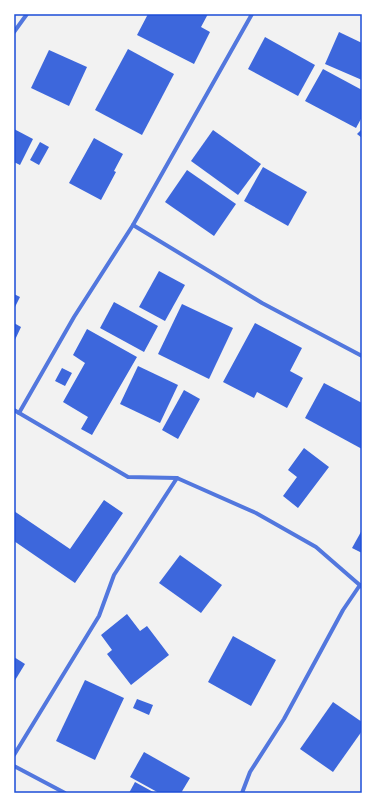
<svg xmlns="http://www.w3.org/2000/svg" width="376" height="807" font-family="Lato,sans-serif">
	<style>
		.building { fill: #3d67dc }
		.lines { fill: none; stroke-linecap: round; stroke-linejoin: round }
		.minor { stroke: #5277de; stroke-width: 4 }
		.neatline { fill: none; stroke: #1d4ed8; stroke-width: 1.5 }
	</style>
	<rect width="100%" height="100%" fill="#f2f2f2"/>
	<g class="building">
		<polygon points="148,14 190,14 192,15 193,14 208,14 201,27 210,32 194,64 137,35"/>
		<polygon points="339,32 362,43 362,80 325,64"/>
		<polygon points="265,37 315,65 298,96 248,69"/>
		<polygon points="128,49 174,74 142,135 95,110"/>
		<polygon points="49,50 87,67 69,106 31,88"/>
		<polygon points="323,69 362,90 362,117 356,128 305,101"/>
		<polygon points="14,129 33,139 20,165 14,162"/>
		<polygon points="362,129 362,138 357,134"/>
		<polygon points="213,130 261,164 238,195 191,161"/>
		<polygon points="94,138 123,154 114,171 116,172 101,200 69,183"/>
		<polygon points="40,142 49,147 39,165 30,160"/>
		<polygon points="263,167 307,192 288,226 244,201"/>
		<polygon points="187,170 236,204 214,236 165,202"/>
		<polygon points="159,271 185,285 165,321 139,307"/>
		<polygon points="14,294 20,297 14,309"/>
		<polygon points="114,302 158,326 144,352 100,328"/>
		<polygon points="182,304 233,328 209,379 158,354"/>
		<polygon points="14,323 21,327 14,342"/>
		<polygon points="255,323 302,348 290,371 303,378 287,408 257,392 254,398 223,382"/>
		<polygon points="87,329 137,357 92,435 81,429 88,417 63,402 85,363 73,355"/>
		<polygon points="138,366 178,385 160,423 120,404"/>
		<polygon points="62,368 72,373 65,386 55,381"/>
		<polygon points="324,383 362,403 362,449 305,418"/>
		<polygon points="184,390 200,399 178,439 162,430"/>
		<polygon points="304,448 329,467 298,508 283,496 297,477 288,470"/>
		<polygon points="104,500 123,513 75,583 14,541 14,511 70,549"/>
		<polygon points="362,530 362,553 352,548"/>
		<polygon points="180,555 222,585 201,613 159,583"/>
		<polygon points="127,614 140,631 147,626 169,655 131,685 107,654 112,650 101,635"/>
		<polygon points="233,636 276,660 251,706 208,682"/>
		<polygon points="14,657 25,664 14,682"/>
		<polygon points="85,680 124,698 95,760 56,741"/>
		<polygon points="137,699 153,705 149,715 133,708"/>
		<polygon points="333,702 362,722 362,731 333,772 300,749"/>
		<polygon points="144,752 190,778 181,793 159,793 130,777"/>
		<polygon points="135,782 155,793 129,793"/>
	</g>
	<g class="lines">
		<g class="minor">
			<polyline points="14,32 27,14"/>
			<polyline points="133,225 262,303 362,356"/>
			<polyline points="14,410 128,477 177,478 256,513 316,547 362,587"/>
			<polyline points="19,413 74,317 133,225 252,14"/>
			<polyline points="14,755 99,616 114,575 177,478"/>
			<polyline points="14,766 65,793"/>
			<polyline points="242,793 250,772 284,719 343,610 360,585"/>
		</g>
	</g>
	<rect width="376" height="807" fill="none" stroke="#ffffff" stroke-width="30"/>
	<rect x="15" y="15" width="346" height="777" class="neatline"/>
</svg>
